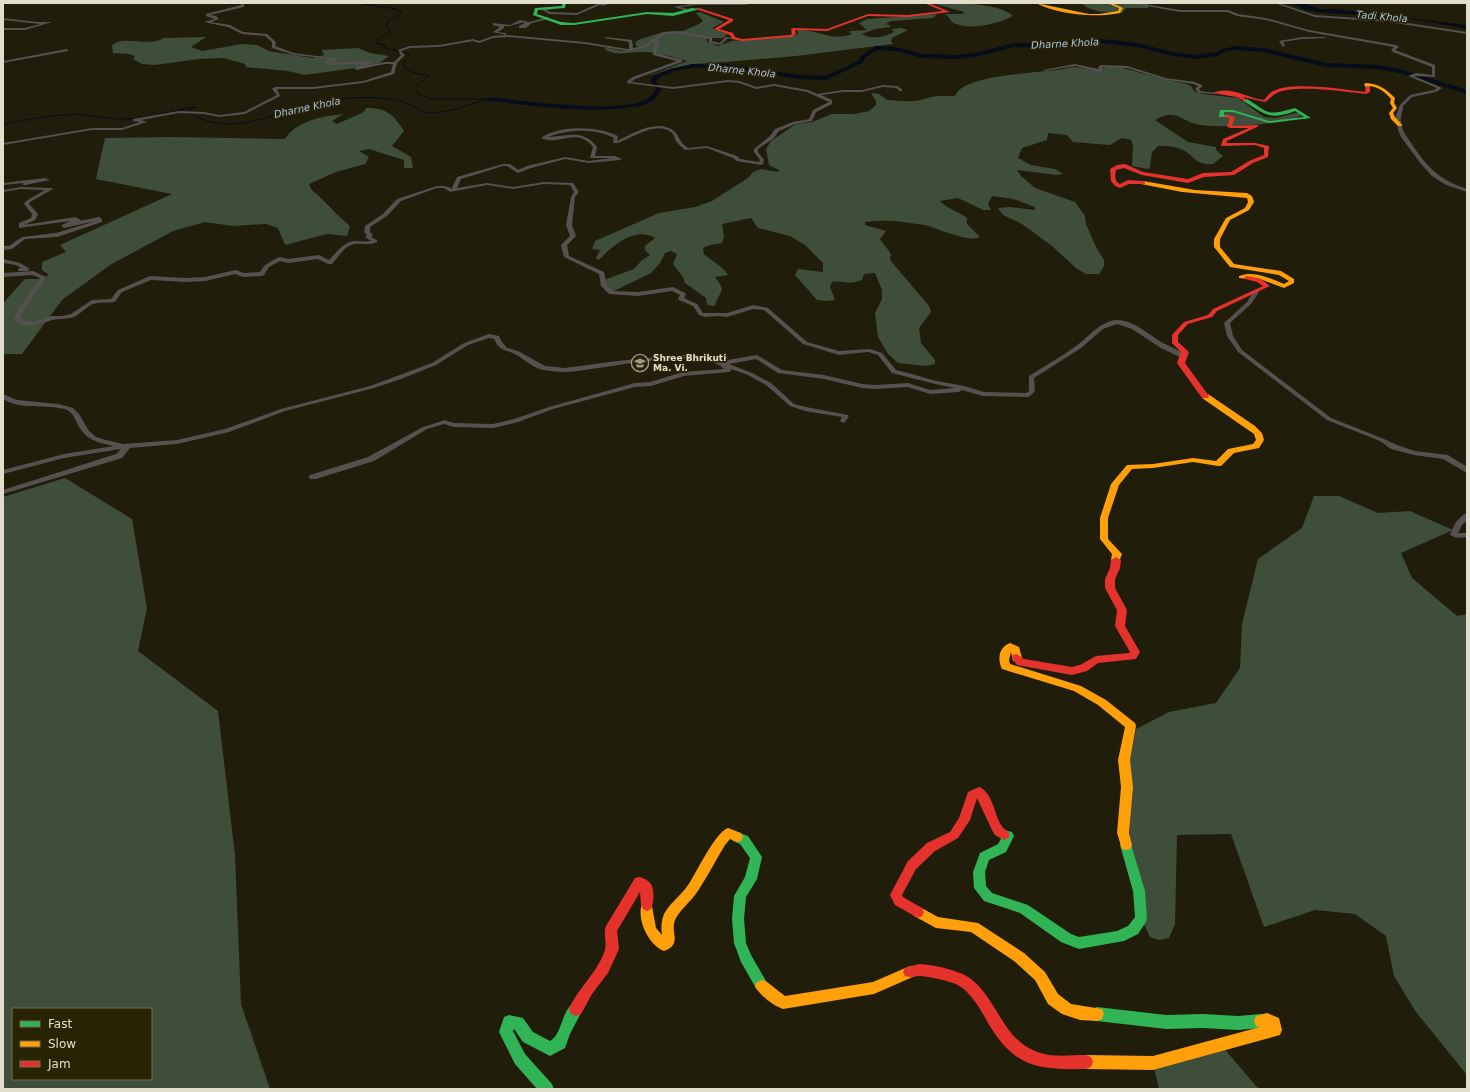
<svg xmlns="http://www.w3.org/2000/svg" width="1470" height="1092" font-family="'DejaVu Sans',sans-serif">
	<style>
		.forest { fill: #3e4e3b; fill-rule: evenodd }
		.water { fill: #070c1a }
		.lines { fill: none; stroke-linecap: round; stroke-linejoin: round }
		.stream { stroke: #070c1a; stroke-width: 1 }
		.river { fill: #070c1a; fill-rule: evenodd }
		.street { fill: #56514f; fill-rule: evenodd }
		.fast { fill: #30b455; fill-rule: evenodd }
		.slow { fill: #ff9f0a; fill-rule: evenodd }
		.jam { fill: #e5322d; fill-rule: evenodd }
		.labels { text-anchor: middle; stroke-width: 3.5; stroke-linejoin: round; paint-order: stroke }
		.far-poi-label { font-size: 9px; font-weight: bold; fill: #e1decc; stroke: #282303; text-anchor: start }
		.far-water-label { font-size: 10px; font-style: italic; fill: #a9bfee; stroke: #282303 }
	</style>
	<rect width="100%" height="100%" fill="#201d0b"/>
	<g class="forest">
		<path d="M932,3C951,3 999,2 1013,16C998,24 972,30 956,24C950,22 950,17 945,14H963L964,12Z"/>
		<path d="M1081,3H1142L1148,4V8H1126L1122,13C1108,12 1092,13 1081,3Z"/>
		<path d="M700,12L724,22L712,28L727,34L723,38H707L706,40L709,43L719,46L731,41L796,35L798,34L797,30C816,29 833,42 852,34L849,32L851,31L867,30L859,23L867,19L937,14L933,18L891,21L886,24L891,26L890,27L875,29L862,34C871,40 885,37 894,32L892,29L901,28L908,30L892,38L891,41L893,44L796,56L691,65L670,69L646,77L687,61C673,57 655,51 641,52C627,52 617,57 604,49L607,48L622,51L640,49L635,44L638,40L663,32L683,31L699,24L703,21L696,13Z"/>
		<path d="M206,37L191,47L202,51L242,44L257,45L269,51L312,58L324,55L322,50L358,48L370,53L389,56L381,62L371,66L304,75L288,71L246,67L245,64L223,58L199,59L155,65L142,64L133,59L135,56L129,54L113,53L112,46C120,34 150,48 163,38Z"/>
		<path d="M1074,67L1100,71L1105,67H1119L1167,80L1186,84L1191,86L1195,92L1202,94L1238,98L1264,117L1276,118L1295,113H1300L1301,116C1280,125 1218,129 1196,124C1179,120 1176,108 1155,120L1188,142L1216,147V150L1223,156L1213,164C1194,165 1195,156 1183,150C1175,146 1166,146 1158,146L1152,152L1150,167L1148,169L1132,166L1133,145L1131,140L1122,138L1110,145L1073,142L1067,135L1048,133L1047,140L1022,148L1018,158L1031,165L1055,169L1063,174L1057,175L1017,170L1021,176L1035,188L1075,202L1085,216L1086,224L1096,247L1104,260V266L1099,274H1086L1076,268L1052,246L1022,224L1003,215L998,208L1010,207L1035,210V207L1013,199L992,196L988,204L991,210H983L958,198L940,201C947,209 958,211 967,218V224L980,237C968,243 938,228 924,225C905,222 884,219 865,222V225L886,231L880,239L891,254L890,260L929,306L931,312L919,328L921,343L935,360V364L926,366L898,363L888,354L878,337L875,313L882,299V290L875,273L864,274L862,280C847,286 844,280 832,282L830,287L835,300L826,301L817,300L795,275L798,269L823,272V263L805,245L790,236L758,228L751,218L722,224L724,237L722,243L710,245L703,248L704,254C711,261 723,266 728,275L715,277C728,293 719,290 715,306L707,305L706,298L685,283L683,277L673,264L677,254L671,251L665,253L660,263L651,273L612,292L604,288V280L634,269L642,260L650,255L645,250V246L655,238C635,226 613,245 599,260L596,258L600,250L592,249L595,241L659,213L695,207L712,201L748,178L753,172L761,169L779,172V170L769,165L766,149L771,141L796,124L812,122L832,114H854L869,111L876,105V101L871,93L879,94L887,100C896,100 905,102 915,101C923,100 931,96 939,96C945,96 950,96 955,96C964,72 1049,74 1074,67Z"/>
		<path d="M366,108C387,108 394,115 404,131L392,146L411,157L413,168H404V160L369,149L359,151L369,157L365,164L336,172L309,184C312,193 317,193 323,200C332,209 340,218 350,226L347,236L327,234L285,245L278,228L266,224L233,226L205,222L173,231L110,265L62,300L22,354H3V303L25,279H38L49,275L42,270V262L66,252L60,245L172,194L96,179L105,138L171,137L285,139C296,121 323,116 343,114L332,121L337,124L364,112Z"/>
		<path d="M65,478L132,519L147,608L138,651L218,711L235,855L241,1004L270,1089H3V497ZM13,1009H151V1079H13Z"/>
		<polygon points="1314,496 1339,496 1378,513 1410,511 1453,530 1401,553 1412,578 1457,616 1467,614 1467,1075 1416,1012 1394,976 1386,936 1355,914 1315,910 1264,927 1231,834 1177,835 1175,924 1169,938 1159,940 1150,937 1141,918 1130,862 1129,764 1136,729 1169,712 1216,703 1240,668 1242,624 1258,559 1302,528"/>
		<polygon points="1221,1045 1256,1086 1260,1089 1159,1089 1153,1063"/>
	</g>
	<polygon class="water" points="1292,3 1303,3 1319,9 1336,9 1467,25 1467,29 1414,19 1317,12 1305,10"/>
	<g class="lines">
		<g class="stream">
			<polyline points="366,3 364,4 395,9 402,13 388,21 387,26 391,30 375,43 384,45 385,48 410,54 404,62 404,67 412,72 429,76 415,87 419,95 432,99 487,99"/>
			<path d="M3,124L50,116L76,114L117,119H135L195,107L188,112C237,143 287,104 337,99C359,97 385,96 406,103C416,106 420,113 431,113C451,113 470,103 490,99"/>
		</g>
		<path class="river" d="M1093,38L1137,43L1173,52L1195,55L1216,52L1222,49L1237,46L1263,48L1327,63L1378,65L1400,69L1467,90V94L1399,73L1378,69L1327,67L1263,52L1237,50L1226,51L1218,56L1195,59L1173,56L1137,47L1093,42L1047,48L1014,47L975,57L957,59L922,58L896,51L877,50L866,57L862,63L826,80L800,79L718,67L692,68L674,71L658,78L656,81L662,89C658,96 654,100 647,104C643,106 637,106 632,107C586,114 536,106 490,101L487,99L490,97C524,101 613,113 643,101C648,99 653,94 656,89L650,81L653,76L670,69L692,64L718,63L800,75L825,76L858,61L862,55L876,46L896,47L922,54L957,55L975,53L1014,43L1047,44Z"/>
		<g class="street">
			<path d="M240,3H244V7L210,15L216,16L219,19L211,22L230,25L243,32L267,34L276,42L275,46L294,53L340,59L328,63L370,61L372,62L365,66L385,62H394L401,55L398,50L410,46L439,45L473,39L479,41L493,36L507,35L585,42L627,49H629V42L604,38L606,37L632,40L633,48L643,46L664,32L676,31L712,37V41L720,43L725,37L735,38L727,39L721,45L709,43V39L676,33L665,34L658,39L659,43L656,53L682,60V62L635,79L631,82L673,87L728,80L740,81L756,87L774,84L808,90L817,94L843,90H862L883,85L897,86L902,89V91H900L896,88L883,87L862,92H843L821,95L832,100V104L816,112L812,121L795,124L779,131L774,138L758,149V152L764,160L763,164L761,165L737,161L733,158L707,148L685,150C683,148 678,144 676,141C674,138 675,136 672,133C656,120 633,138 618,143H613L614,138C595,128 568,129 548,137C568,137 582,128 597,147L595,156H615L622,159L620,160L589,163L565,159L531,168L518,173L507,166H503L461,179L457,188L487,183L513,187L544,182L573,183L579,192L575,197L572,225L576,236L567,245L569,256L604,272L607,286L613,291L638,292L673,287L685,293L686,294L684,298L697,304L703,313H727L753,305L768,308L807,342L839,351L870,349L882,353L896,370L912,374L932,380L964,386L984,392L1026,393L1029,391V376C1044,366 1061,357 1076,346C1088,338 1101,320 1117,320C1132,320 1146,332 1158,340C1167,346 1180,349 1187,357L1186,358H1182L1161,348L1132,329L1117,324L1103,329L1081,348L1034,378L1035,391L1030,396L1028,397L983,396L962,390L959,392L930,394L908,387L875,389L862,388L824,379L778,373L756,359L729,364L752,373L771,383L794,404L806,407L848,415L849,416L845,422L843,423L840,421L842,417L805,411L790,406L766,385L748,375L731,369V371L729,372L684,376L651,386L635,387L553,409L518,422L493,428L454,427L444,424L427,429L374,461L316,479H310L309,477L310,475L368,457L423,427L442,421L444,420L454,423L493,424L514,419L549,407L635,383L650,382L683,372L724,369C701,345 599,371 565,372C559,372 551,371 544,370C534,369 524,359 515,354C505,349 499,351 494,339L489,338L468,345L436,365L401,379L374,388L285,411L229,432L177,444L130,448L122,458L3,494V490L116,454L121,449L64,458L3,474V470L64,454L114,446C98,443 86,440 78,425C75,419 73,413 67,410C62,408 57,408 52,407C36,406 17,408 3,399V394L17,400L58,404L73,408L79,414L89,431L96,437L106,440L123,444L177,440L225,429L281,409L370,386L432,363L464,343L489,334L499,336L502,342L507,348L518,351L545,366L565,368L617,361L681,355H699L722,361L757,355L782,370L824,375L862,384L875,385L908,383L930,390L955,388C933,384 913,378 892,373L878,355L868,352L839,355L803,344L764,310L753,309L727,317L718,316L705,317L699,315L693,306L679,300L678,299L680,295L672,291L638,296L609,294L601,286L599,274L564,257L561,245L570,236L566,225L571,197L574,192L570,185L544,184L513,189L487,185L450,192L444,188H437L401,201L387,216L370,227V232L373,235L371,237L377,240V242C369,246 362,243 354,244C344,246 338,258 332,264H328L318,259L288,263L280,261L269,267L264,275L262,276L243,277L235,274L205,281L185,282L151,280L122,292L115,302C109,303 103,302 97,303C89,304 82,312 76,316C68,320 60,318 52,320C37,324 28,331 14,319L19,308L40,278L32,275L3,277V273L33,271L46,277L25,308L20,318L26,321L35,322L52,316H62L71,314L92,300L111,299L118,290L150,276L185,278L205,277L236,270L244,273L260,272L265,265L279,257L288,259L319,255L329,260C337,252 343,242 355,241C360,241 366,242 371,241L365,237L367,235L364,232L365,226L383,214L397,199L437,186H445L453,189L452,188L457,177L503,164H510L518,170L527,166L565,157L589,161L612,158H590L593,147C576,126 559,147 541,138C560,125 597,126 618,136L617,141C633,133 657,118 674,131C678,134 678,138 681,141C682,144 686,146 688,148L707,146L737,156L740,159L759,162L760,160L754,152V149L770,136L775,129L793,122L809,119L813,110L829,102L807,92L774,86L756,89L739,83L728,82L673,89L627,83V81L633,77L677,61L653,55L655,41L645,48L627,51L585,44L507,37L493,38L479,43L473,41L439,47L410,48L401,51L405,55L397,63L394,74L363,83L313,89H277L280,96L245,114L219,117L204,114L179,113L141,120L147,122L122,130H92L3,145V143L92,128H122L140,122L133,121V119L179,111L204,112L219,115L244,112L277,95L272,89L275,87H313L363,81L391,72L393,64H385L356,70L355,68L364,64L326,65L325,61L332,59L294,55L272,48V42L265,36L242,34L228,27L204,22L215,19L206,16V14L241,5Z"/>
			<polygon points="599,3 612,3 603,6 600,5 577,15 549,14 541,9 553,7 554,9 546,10 550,12 577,13"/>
			<polygon points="696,3 756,3 744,5 696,5 680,7 688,9 687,11 674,7"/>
			<polygon points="1070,3 1075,3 1073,4"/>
			<path d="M1130,3H1138L1180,10H1228L1238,14L1266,18L1309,30L1396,45L1399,47L1395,50L1435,65V77L1414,76L1442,88L1436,92L1412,97L1403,106C1403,112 1400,115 1401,121C1402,133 1407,136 1413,146C1429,169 1440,180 1467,189V192L1446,185L1432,176L1421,164L1401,137L1398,130L1396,116L1400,105L1410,95L1434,90L1437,88L1408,76L1416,73L1432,75V67L1393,52L1391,50L1394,47L1309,32L1266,20L1237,16L1227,12H1180Z"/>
			<polygon points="1274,3 1279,3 1315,15 1388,20 1467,32 1467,34 1388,22 1315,17"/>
			<path d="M548,17L549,19L532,23L526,28H519V26L525,23C517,22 514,27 504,26V28L498,32L506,33V35L493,32L500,27L493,25V23L510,25L520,20L529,22Z"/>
			<polygon points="3,18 37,22 52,22 25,30 3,30 3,28 25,28 40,24 3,20"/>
			<polygon points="1302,37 1325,37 1327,38 1302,39 1283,42 1285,46 1283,47 1279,41"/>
			<polygon points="67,49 68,51 3,63 3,61"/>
			<polygon points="1075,64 1098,69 1099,66 1101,65 1127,66 1166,78 1195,82 1202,85 1202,87 1199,89 1200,91 1217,93 1215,94 1198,93 1195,89 1198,86 1194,84 1166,80 1127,68 1103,67 1102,71 1100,72 1075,66 1045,71 1043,70"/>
			<polygon points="45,178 50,180 25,185 23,185 23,183 3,185 3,183"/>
			<polygon points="21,187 51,188 53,189 30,202 29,204 38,214 35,220 24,225 75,217 81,220 79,221 99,217 102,219 102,222 57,237 25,239 12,249 3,250 3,246 9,246 22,237 56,233 96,221 64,228 61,226 62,225 70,221 19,228 19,223 31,218 32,214 24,204 26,201 45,190 21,189 3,192 3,190"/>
			<polygon points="3,259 20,263 30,269 27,271 18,271 18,269 21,268 16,265 3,263"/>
			<polygon points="1256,290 1259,292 1251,304 1230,323 1233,336 1242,350 1331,418 1384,439 1397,445 1415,451 1448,455 1467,467 1467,473 1443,459 1414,455 1391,449 1380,441 1327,420 1238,352 1227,336 1224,323 1247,302 1254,291"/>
			<path d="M1464,514H1467V520L1462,525L1458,533H1467V537C1461,538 1454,539 1450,534L1456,522Z"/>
		</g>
		<g class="fast">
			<polygon points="562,3 566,3 565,8 538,10 537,14 561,22 574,23 647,12 673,13 692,8 700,9 673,16 647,14 574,25 561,25 533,15 535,8 562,6"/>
			<path d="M1243,99H1247C1271,114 1266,116 1295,108L1311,118L1269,123L1233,112H1224V115H1228V117H1219L1220,110H1233L1269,121L1304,117L1295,111C1268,121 1266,114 1243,101Z"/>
			<polygon points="1004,830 1012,832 1014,836 1006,852 989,860 985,872 986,886 992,893 1028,905 1071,934 1079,937 1117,931 1128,926 1135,917 1133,891 1120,845 1122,841 1126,840 1130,841 1145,891 1147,918 1146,922 1138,934 1124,941 1079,949 1061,942 1020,913 984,901 974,888 973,872 980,853 998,844 1001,839 998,835 1000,832"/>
			<polygon points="737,832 748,836 762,857 757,879 746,897 744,919 746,943 751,955 769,986 767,990 762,992 757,990 741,962 734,943 732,919 734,896 745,877 750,858 740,844 733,841 731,837 733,833"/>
			<path d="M576,1002L581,1004L583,1009L570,1034L565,1048L550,1056L523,1042L514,1029L513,1031L525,1054L552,1084L554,1089H537L515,1064L499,1032L504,1017L509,1015L523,1018L533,1032L550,1041C563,1034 561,1008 576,1002Z"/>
			<polygon points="1097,1007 1166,1015 1203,1014 1238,1016 1261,1014 1266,1016 1268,1021 1266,1026 1261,1028 1238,1030 1203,1028 1166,1029 1097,1021 1092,1019 1090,1014 1092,1009"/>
		</g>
		<g class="slow">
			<path d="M1036,3L1089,14H1099L1118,11L1119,8L1107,3H1112L1123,8L1120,13C1095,18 1059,15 1036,3Z"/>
			<path d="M1366,83C1379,84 1386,89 1395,98L1394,103L1397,108L1393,113L1395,117L1402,125V126H1398L1391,119L1389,113L1393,108L1390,103L1391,99C1385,92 1379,87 1369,86L1370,88H1366L1364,84Z"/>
			<path d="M1143,181L1195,190L1247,193L1252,196L1254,202L1249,210L1230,220L1220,239V247L1234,264L1281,271L1294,279V283L1284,288L1260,279L1249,277V279L1239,278V276C1254,270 1269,278 1284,284L1289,281L1279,275L1230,267L1214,247V239L1226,218L1245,208L1248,202L1247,198L1182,192L1141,184V182Z"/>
			<polygon points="1202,394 1208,394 1255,426 1262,433 1264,440 1259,448 1234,453 1221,466 1218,466 1193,462 1153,468 1132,469 1119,485 1108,518 1108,539 1122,554 1119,562 1113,562 1111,560 1112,554 1100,539 1100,518 1111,484 1127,465 1153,464 1193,458 1216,461 1228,449 1253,444 1256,440 1254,434 1202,398"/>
			<path d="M1010,643L1019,647L1022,658L1021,661H1013L1011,652L1009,660L1010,664L1081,686L1106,700L1135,723L1136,726L1130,760L1133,787L1129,833L1132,845L1130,849L1126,850L1122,849L1117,833L1121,787L1118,760L1125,727L1098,705L1074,691L1002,669C997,659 999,647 1010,643Z"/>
			<path d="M728,828L741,833L743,837L741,841L737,842L730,839L725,845C715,861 706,880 695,895C689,903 679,911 675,920C670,933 683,944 664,951C648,945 635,917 643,901L647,899L651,901L656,928L662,935C661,928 661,921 664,914C669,904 679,897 686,888C696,875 714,833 728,828Z"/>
			<polygon points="918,906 938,917 978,923 1024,953 1045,972 1058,994 1071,1004 1102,1009 1104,1014 1102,1019 1097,1021 1080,1020 1062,1014 1048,1004 1035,980 1014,961 971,932 936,928 914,916 912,912 914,908"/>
			<path d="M910,966L915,968L917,972L915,976L874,994L783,1009C774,1006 759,995 755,986L757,982L762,980L767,982L785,996L873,982Z"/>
			<polygon points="1267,1013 1279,1018 1282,1030 1280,1035 1153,1070 1086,1069 1081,1067 1079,1062 1081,1057 1086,1055 1153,1056 1260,1027 1256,1026 1254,1021 1256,1016"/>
		</g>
		<g class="jam">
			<polygon points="924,3 929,3 950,12 908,17 868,16 827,31 795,30 796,34 791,37 742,41 732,39 730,35 714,29 729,20 696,9 699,8 733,19 733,21 719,29 733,33 735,37 742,39 790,35 792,34 791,29 793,28 827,29 868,14 908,15 943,11"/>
			<path d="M1366,86L1370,87V92L1366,94C1345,92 1295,84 1277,93C1272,95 1269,100 1265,102L1243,97L1247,100L1245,101L1236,97L1213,93C1229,85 1247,98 1264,100C1267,97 1269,93 1273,91C1292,81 1343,89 1365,92Z"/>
			<path d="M1226,115L1235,117L1232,126L1257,125L1259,126L1227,141L1226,143H1255L1269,146L1268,157L1253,163L1234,175L1204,177L1188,183L1142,175L1124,168L1116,170C1115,176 1114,181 1120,184L1128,180L1143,181L1145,182V184H1129L1120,188L1115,186L1111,181L1110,169L1117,165L1125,164L1143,172L1188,179L1203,173L1231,172L1249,161L1264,155V148L1255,145L1221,146L1223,139L1249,128H1231L1227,127L1230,118L1224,117V116Z"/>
			<polygon points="1247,276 1261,279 1270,286 1217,311 1212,317 1188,324 1178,335 1178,342 1189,352 1185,363 1209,396 1208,398 1202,398 1177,363 1181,352 1172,343 1172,335 1184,322 1208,315 1213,309 1263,286 1257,282 1245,279 1244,278"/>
			<polygon points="1116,557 1121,560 1120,568 1115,579 1115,588 1127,610 1125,626 1140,652 1136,659 1098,663 1087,671 1072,675 1017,665 1012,658 1013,655 1017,654 1024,659 1072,667 1080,665 1096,656 1129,653 1130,652 1115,626 1117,610 1105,588 1105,579 1110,568 1111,560"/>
			<path d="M979,787C992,792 994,812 1000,823C1002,828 1007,830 1010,835L1008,838L1004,840L995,835L992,830L977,798L970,820L958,838L935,851L916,869L902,895L903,897L922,908L924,912L922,916L918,918L895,905L890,895L908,861L927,843L950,832L959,818L968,792Z"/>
			<path d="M639,877C643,878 648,880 650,883C655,888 654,903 651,909L647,911L643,909L641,905L640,892L617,931L619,949L608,973L592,994L581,1014L576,1016L571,1014L569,1009C578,988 598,972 605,950C607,942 603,934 606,926L635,878Z"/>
			<path d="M919,964C934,965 959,970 971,979C997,999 1003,1039 1035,1051C1050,1058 1069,1055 1086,1055L1091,1057L1093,1062L1091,1067L1086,1069C1038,1070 1015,1068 988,1023C981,1010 973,996 961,987C953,981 930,977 920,976C914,976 911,978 905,976L903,972L905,968Z"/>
		</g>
	</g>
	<defs>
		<symbol id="school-ring" viewBox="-11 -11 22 22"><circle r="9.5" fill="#282303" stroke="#9d9a88" stroke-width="1.5"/><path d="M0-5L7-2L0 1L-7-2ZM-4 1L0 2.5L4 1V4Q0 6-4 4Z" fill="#9d9a88"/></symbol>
	</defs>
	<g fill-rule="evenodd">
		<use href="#school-ring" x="630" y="353" width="20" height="20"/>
	</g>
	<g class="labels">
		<g class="far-poi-label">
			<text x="653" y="361">Shree Bhrikuti<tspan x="653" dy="10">Ma. Vi.</tspan></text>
		</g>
		<g class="far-water-label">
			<text transform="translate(1382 16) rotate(5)" y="4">Tadi Khola</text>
			<text transform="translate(1065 43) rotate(-3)" y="4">Dharne Khola</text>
			<text transform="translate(742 70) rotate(6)" y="4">Dharne Khola</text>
			<text transform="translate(307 107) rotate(-12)" y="4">Dharne Khola</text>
		</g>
	</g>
	<rect width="1470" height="1092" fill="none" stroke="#e1decc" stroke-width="8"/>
	<rect x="12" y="1008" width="140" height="72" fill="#282303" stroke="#726e53"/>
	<rect x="20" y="1021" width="20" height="6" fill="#30b455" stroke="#726e53"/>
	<text x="48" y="1028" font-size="12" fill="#e1decc">Fast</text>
	<rect x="20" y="1041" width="20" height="6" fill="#ff9f0a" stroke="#726e53"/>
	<text x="48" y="1048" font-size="12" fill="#e1decc">Slow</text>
	<rect x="20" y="1061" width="20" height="6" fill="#e5322d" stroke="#726e53"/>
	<text x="48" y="1068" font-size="12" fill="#e1decc">Jam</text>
</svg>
